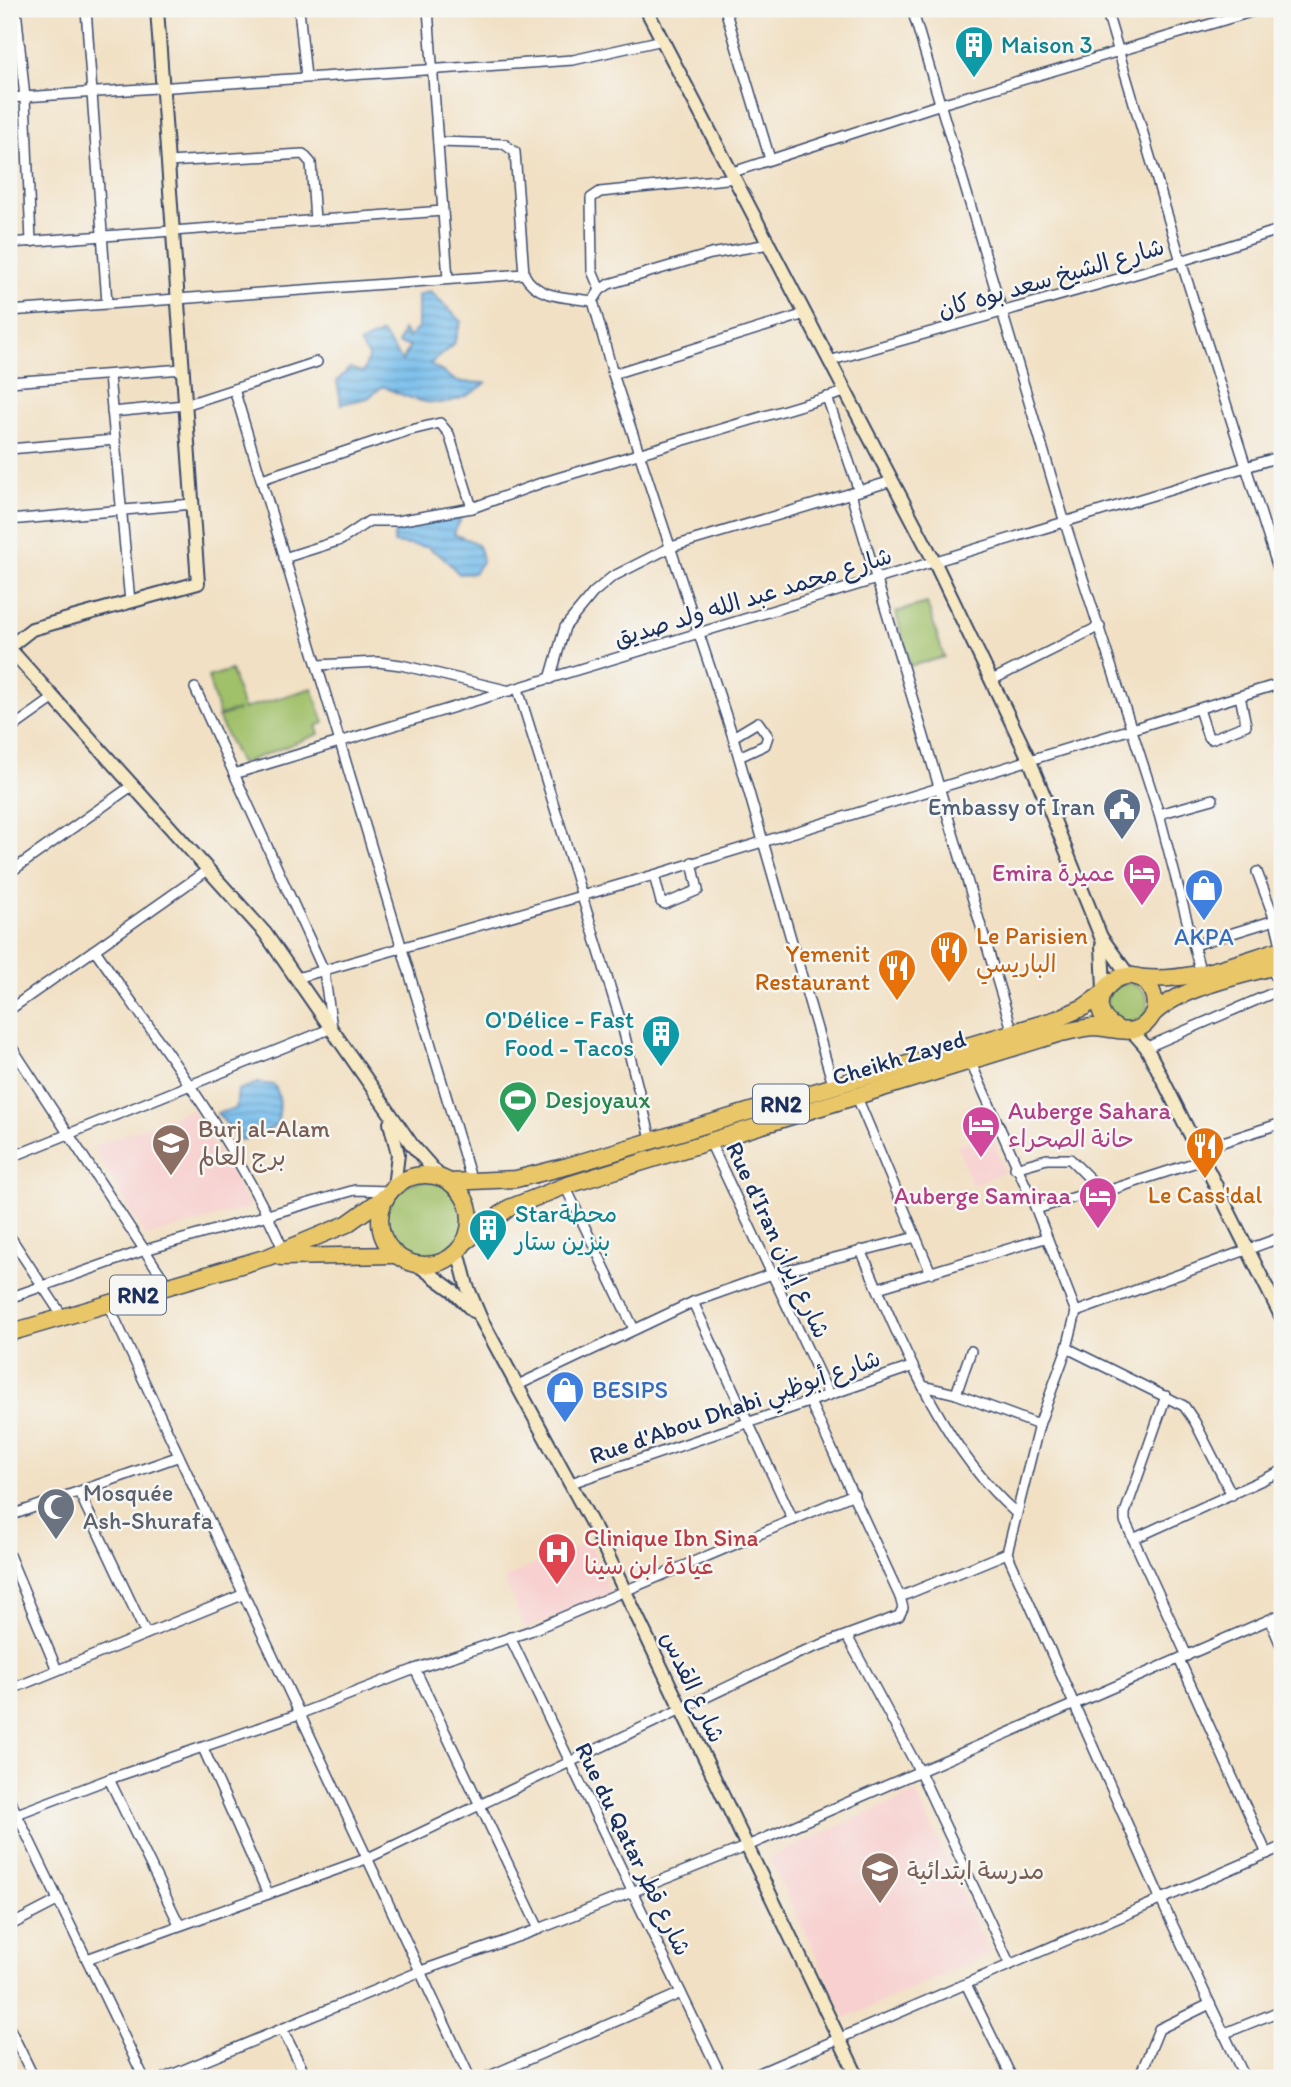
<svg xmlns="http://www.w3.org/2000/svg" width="1291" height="2087" font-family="Itim,'Playpen Sans Arabic',sans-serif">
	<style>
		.built { fill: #f7d0cf }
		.green { fill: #a0c069; stroke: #5e7864; stroke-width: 2 }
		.water { fill: url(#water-rules); stroke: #4876a4; stroke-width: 2 }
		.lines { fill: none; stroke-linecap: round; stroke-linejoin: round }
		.street-casing { stroke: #3b4a6d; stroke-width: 12 }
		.secondary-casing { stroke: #3b4a6d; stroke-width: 16 }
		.highway-casing { stroke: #3b4a6d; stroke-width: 19 }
		.street { stroke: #fff; stroke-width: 9 }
		.secondary { stroke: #f6e9c3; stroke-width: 12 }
		.highway { stroke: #e9c769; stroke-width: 16 }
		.labels { text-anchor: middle; stroke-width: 5; stroke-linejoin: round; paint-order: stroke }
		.shield { fill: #f6f6f2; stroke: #5d6b8a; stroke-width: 2 }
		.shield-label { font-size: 23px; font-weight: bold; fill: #1b2f5e }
		.culture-label { font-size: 24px; fill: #0d838f; stroke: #f6f6f2; text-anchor: start }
		.street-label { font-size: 24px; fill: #1b2f5e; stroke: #f6f6f2 }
		.service-label { font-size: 24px; fill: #4e5e75; stroke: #f6f6f2; text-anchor: end }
		.hotel-label { font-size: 24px; fill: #b23c85; stroke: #f6f6f2; text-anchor: end }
		.food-label { font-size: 24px; fill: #c56008; stroke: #f6f6f2; text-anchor: start }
		.shop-label { font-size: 24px; fill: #366cbe; stroke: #f6f6f2 }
		.leisure-label { font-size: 24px; fill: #27864d; stroke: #f6f6f2; text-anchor: start }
		.education-label { font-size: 24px; fill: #785e54; stroke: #f6f6f2; text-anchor: start }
		.worship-label { font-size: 24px; fill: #5b616d; stroke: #f6f6f2; text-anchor: start }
		.health-label { font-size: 24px; fill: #be3a42; stroke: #f6f6f2; text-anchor: start }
	</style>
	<defs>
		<pattern id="water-rules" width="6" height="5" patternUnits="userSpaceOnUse" patternTransform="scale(1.75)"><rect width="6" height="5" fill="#74bceb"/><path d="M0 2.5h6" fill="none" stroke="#5e99c2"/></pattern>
	</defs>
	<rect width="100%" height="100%" fill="#f6f6f2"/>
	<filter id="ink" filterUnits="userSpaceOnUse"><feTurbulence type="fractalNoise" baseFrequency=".0143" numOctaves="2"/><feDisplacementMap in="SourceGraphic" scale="14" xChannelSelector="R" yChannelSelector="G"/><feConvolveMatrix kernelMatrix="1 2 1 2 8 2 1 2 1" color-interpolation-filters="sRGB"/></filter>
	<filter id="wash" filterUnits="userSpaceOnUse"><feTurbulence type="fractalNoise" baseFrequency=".00686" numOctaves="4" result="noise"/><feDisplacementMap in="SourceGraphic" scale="28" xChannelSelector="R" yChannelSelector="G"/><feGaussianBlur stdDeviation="1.57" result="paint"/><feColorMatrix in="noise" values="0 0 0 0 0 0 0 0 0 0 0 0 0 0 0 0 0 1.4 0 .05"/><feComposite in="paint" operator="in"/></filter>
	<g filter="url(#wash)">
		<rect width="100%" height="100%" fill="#f1e0c3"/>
		<g class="built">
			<polygon points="191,1109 251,1207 146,1237 93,1147"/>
			<polygon points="991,1133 1005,1172 972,1185 957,1145"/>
			<polygon points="589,1541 611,1593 526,1630 504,1578"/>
			<polygon points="916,1792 990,1954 846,2018 769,1857"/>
		</g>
		<g class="green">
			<polygon points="927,603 944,657 910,666 896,612"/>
			<polygon points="231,670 243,709 312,688 324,723 316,726 319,734 240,764 218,717 239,710 219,715 208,677"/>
			<circle cx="1127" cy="1004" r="21"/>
			<circle cx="425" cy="1222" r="41"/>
		</g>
		<g class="water">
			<path d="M430,291L461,321L454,344L430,364L458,382L486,383C451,412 421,406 383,386L368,398L341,404L337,381L350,368L363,373L369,356L359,344L382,333L402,361L410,346L398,344L403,330L408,338L418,328V295Z"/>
			<path d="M447,512H458C464,523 456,524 454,534C471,543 480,537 482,562L474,573L459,574L444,558L427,547L394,543V534Z"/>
			<path d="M258,1083L274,1085C282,1098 280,1110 277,1124L260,1136L240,1140L217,1113L236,1109L238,1090Z"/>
		</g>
	</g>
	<g filter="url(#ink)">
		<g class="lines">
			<defs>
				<g id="street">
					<polyline points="16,9 25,98 31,242"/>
					<polyline points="86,9 107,303"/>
					<polyline points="299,9 306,77"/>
					<polyline points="428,9 448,279"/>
					<polyline points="725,9 770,159"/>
					<polyline points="912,9 1065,523 1159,814 1201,974"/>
					<polyline points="1106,9 1181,261 1282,581"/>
					<polyline points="9,98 573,60 663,40"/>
					<path d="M438,142L504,144L515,152L524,274C537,299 567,297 593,301"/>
					<polyline points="168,162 303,154 311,163 315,220"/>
					<polyline points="733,172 941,104 1261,9"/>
					<polyline points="9,243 443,211"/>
					<polyline points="769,244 711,254 609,284 600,290 593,301 613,374 733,737 834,1088"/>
					<polyline points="600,290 592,271 591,198 600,192 736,178"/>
					<polyline points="9,311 524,274"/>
					<polyline points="829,361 1181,261 1282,229"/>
					<polyline points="613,374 805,314"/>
					<polyline points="109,376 130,602"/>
					<polyline points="9,382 183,369"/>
					<polyline points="234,389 472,1182"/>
					<polyline points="827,397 859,491"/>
					<polyline points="112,412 185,405 317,362"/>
					<polyline points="9,449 115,440"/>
					<polyline points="262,479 407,431 440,423 449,434 472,508"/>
					<polyline points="851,494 1013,1033"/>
					<polyline points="9,520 193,504"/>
					<polyline points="284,558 341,540 369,521 397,521 472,508 541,483 845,392"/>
					<polyline points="317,665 378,662 401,665 510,691"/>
					<polyline points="550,679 565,627 593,593 612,577 671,547 892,481"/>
					<polyline points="992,680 1100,626"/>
					<polyline points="518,689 623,1029 652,1143"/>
					<polyline points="1199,709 1208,737 1211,739 1246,725 1240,696"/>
					<polyline points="9,730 54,698"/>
					<polyline points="733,737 758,722 768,736 765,745 739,757"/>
					<polyline points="234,774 1282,456"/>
					<polyline points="1159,814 1213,799"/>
					<polyline points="9,873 133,785"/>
					<polyline points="654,875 661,902 665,904 698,890 692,862"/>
					<polyline points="1194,945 1275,920 1257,872"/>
					<polyline points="1282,949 1275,920 1282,918"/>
					<path d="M95,950C162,1046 237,1143 284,1251"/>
					<polyline points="1271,967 1282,990"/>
					<polyline points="297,978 654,875 1282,683"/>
					<polyline points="9,1010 209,869"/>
					<polyline points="9,1043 168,1286"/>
					<polyline points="1152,1045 1282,989"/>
					<polyline points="970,1061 1036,1209 1076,1312 1067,1348 1039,1425 1007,1553 1161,1900 1245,2078"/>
					<polyline points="856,1095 931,1273"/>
					<polyline points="709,1140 829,1395"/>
					<polyline points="1198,1150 1282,1123"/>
					<polyline points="9,1158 332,1028 324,971 195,688"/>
					<polyline points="1015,1168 1047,1159 1070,1159 1092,1181 1098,1194"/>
					<polyline points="565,1186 634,1329"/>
					<polyline points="1036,1209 1082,1195 1098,1194 1203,1160"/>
					<polyline points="9,1235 63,1317"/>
					<path d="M861,1250C899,1338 942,1448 1015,1512"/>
					<polyline points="878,1288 1045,1238"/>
					<polyline points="9,1298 145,1250 355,1190 390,1191"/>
					<polyline points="693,1302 793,1520"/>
					<polyline points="108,1304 470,2078"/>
					<polyline points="1076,1312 1282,1237"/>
					<polyline points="1067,1348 1184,1406 1195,1422 1232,1495"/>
					<polyline points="518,1385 693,1302 772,1274 916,1237"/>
					<polyline points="923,1386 956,1394 1039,1425"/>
					<polyline points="956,1394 971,1351"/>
					<polyline points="1166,1396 1125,1513 1125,1521 1187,1656"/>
					<polyline points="571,1483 911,1367"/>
					<polyline points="79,1492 146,1634"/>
					<polyline points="9,1516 177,1457"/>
					<polyline points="1133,1539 1282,1471"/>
					<polyline points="9,1555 57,1670"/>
					<polyline points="900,1597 1007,1553"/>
					<polyline points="1270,1620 1282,1648"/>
					<polyline points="847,1636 920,1772 1010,1965"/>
					<polyline points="510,1637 722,2078"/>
					<polyline points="1179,1659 1267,1854"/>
					<polyline points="415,1669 539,1929"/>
					<polyline points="9,1690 242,1595"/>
					<polyline points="203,1748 268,1894"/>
					<polyline points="109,1779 179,1924"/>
					<polyline points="9,1798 144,2078"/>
					<polyline points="9,1817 109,1779 299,1714 415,1669 530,1631 854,1494"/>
					<polyline points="9,1926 59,1900"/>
					<polyline points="87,1959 366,1859 799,1653 899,1616 903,1608 900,1597 810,1402"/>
					<polyline points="966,1984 1012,2078"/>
					<polyline points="9,2027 34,2078"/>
					<polyline points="283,2031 307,2078"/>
					<polyline points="1223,2034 1282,2010"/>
					<polyline points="164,2078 421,1971 539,1929 745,1847 1282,1614"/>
					<polyline points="485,2078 681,1993"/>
					<polyline points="748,2078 1282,1847"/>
					<polyline points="1139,2078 1159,2029 1210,2004"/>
				</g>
				<g id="secondary">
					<polyline points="646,9 934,561 1030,761 1101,937 1129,976"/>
					<polyline points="9,647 32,629 198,583 157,9"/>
					<polyline points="9,648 265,933 412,1145 441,1178"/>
					<polyline points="1102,945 1104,990"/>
					<polyline points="1132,1031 1146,1047 1157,1068 1282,1318"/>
					<polyline points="390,1123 398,1154 394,1187"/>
					<polyline points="458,1251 467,1286 481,1319 597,1533 858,2078"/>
					<polyline points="418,1265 452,1290 473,1311"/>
				</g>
				<g id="highway">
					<path d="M1135,977C1187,984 1233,964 1282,949"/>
					<path d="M1152,1015C1181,986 1243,976 1282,964"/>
					<circle cx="425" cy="1220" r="45"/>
					<polyline points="450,1182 516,1179 568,1166 1057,1019 1084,1007 1102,994"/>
					<path d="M465,1242L509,1208L565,1186L1061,1033C1071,1031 1082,1028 1093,1027C1112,1027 1135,1039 1149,1020C1155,1013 1156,1003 1153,994C1135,947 1068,1003 1118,1029"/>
					<polyline points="281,1257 396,1255"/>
					<polyline points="9,1333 268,1257 347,1224 386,1196"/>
				</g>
			</defs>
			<use href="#street" class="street-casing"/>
			<use href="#secondary" class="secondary-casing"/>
			<use href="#highway" class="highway-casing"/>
			<use href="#street" class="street"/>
			<use href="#secondary" class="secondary"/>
			<use href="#highway" class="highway"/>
		</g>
	</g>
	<defs>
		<symbol id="building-pin" viewBox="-11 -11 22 30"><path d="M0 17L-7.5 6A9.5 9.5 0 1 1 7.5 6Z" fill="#0f9aa8" stroke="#f6f6f2"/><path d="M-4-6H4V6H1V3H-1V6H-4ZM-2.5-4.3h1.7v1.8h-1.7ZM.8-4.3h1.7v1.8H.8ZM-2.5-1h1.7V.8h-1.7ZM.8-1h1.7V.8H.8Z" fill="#fff"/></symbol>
		<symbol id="civic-pin" viewBox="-11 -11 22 30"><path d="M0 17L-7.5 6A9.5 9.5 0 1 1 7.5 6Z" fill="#5c6f8a" stroke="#f6f6f2"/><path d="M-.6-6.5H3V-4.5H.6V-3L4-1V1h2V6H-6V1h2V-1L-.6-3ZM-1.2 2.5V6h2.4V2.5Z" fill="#fff"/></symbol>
		<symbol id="hotel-pin" viewBox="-11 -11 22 30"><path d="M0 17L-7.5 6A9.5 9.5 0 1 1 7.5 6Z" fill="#d1479c" stroke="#f6f6f2"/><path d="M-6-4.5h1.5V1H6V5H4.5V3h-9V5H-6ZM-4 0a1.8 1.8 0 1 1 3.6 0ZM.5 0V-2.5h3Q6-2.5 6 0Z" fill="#fff"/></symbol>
		<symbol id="shop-pin" viewBox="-11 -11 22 30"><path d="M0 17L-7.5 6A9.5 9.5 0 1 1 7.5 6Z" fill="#3f7fe0" stroke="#f6f6f2"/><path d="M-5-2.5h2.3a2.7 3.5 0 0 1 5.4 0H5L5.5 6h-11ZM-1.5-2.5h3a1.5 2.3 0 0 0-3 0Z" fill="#fff"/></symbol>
		<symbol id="restaurant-pin" viewBox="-11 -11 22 30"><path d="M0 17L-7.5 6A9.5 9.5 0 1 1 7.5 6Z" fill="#e8710a" stroke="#f6f6f2"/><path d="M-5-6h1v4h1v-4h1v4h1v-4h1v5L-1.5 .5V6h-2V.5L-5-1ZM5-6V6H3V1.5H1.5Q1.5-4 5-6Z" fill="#fff"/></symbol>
		<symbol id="stadium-pin" viewBox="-11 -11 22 30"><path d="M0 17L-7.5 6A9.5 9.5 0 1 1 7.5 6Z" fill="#2e9e5b" stroke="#f6f6f2"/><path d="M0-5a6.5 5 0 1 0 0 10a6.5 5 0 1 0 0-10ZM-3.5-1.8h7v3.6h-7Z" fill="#fff"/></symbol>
		<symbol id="school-pin" viewBox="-11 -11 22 30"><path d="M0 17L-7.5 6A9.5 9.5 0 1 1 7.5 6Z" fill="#8d6e63" stroke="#f6f6f2"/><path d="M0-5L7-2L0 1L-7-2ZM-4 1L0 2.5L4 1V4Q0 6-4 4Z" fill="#fff"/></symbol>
		<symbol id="mosque-pin" viewBox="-11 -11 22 30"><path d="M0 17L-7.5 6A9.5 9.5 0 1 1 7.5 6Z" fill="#6b7280" stroke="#f6f6f2"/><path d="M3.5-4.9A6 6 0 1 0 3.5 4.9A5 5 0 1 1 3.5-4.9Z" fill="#fff"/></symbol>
		<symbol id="hospital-pin" viewBox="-11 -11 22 30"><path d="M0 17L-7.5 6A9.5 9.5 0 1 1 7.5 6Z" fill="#e0444e" stroke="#f6f6f2"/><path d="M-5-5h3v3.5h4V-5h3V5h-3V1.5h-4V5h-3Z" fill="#fff"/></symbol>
	</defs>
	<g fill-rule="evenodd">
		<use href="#building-pin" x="952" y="23" width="44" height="60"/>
		<use href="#civic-pin" x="1100" y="785" width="44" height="60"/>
		<use href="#hotel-pin" x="1120" y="851" width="44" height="60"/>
		<use href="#shop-pin" x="1182" y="866" width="44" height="60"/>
		<use href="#restaurant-pin" x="927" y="928" width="44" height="60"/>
		<use href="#restaurant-pin" x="875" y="946" width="44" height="60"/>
		<use href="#building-pin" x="639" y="1012" width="44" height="60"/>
		<use href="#stadium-pin" x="496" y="1078" width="44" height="60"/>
		<use href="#hotel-pin" x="959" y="1103" width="44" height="60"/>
		<use href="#school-pin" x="149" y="1121" width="44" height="60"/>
		<use href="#restaurant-pin" x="1183" y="1124" width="44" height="60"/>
		<use href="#hotel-pin" x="1076" y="1174" width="44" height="60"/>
		<use href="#building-pin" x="466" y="1206" width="44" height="60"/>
		<use href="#shop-pin" x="543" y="1368" width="44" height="60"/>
		<use href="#mosque-pin" x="34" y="1485" width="44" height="60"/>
		<use href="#hospital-pin" x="535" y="1530" width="44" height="60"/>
		<use href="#school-pin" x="858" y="1849" width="44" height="60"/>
	</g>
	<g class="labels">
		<g class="shield">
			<rect x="753" y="1084.5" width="56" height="39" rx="5"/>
			<rect x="110" y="1275.5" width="56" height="39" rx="5"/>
		</g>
		<g class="shield-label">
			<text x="781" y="1112">RN2</text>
			<text x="138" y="1303">RN2</text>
		</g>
		<g class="culture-label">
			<text x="1001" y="53">Maison 3</text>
			<text x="634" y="1028" text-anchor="end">O'Délice - Fast<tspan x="634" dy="28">Food - Tacos</tspan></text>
			<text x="515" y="1222">Starمحطة<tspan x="515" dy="28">بنزين ستار</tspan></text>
		</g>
		<g class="street-label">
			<text transform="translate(1051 278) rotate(-16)" y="8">شارع الشيخ سعد بوه كان</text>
			<text transform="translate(753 597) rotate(-17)" y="8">شارع محمد عبد الله ولد صديق</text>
			<text transform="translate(899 1058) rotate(-17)" y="8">Cheikh Zayed</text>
			<text transform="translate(778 1240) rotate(65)" y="8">Rue d'Iran شارع إيران</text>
			<text transform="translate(735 1407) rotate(-19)" y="8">Rue d'Abou Dhabi شارع أبوظبي</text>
			<text transform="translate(693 1687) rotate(65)" y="8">شارع القدس</text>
			<text transform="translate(633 1849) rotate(64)" y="8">Rue du Qatar شارع قطر</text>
		</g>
		<g class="service-label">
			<text x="1095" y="815">Embassy of Iran</text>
		</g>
		<g class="hotel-label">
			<text x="1115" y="881">Emira عميرة</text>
			<text x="1008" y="1119" text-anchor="start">Auberge Sahara<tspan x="1008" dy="28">حانة الصحراء</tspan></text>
			<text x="1071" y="1204">Auberge Samiraa</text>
		</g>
		<g class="food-label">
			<text x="976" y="944">Le Parisien<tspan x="976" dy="28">الباريسي</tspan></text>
			<text x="870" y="962" text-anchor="end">Yemenit<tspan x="870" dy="28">Restaurant</tspan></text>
			<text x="1205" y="1203" text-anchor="middle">Le Cass'dal</text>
		</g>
		<g class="shop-label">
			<text x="1204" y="945">AKPA</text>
			<text x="592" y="1398" text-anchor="start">BESIPS</text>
		</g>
		<g class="leisure-label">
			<text x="545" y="1108">Desjoyaux</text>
		</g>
		<g class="education-label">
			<text x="198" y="1137">Burj al-Alam<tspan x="198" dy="28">برج العالم</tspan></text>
			<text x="907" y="1879">مدرسة ابتدائية</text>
		</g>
		<g class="worship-label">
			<text x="83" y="1501">Mosquée<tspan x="83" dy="28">Ash-Shurafa</tspan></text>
		</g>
		<g class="health-label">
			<text x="584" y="1546">Clinique Ibn Sina<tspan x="584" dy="28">عيادة ابن سينا</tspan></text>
		</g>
	</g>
	<rect width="1291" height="2087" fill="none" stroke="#f6f6f2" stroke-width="35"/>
</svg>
